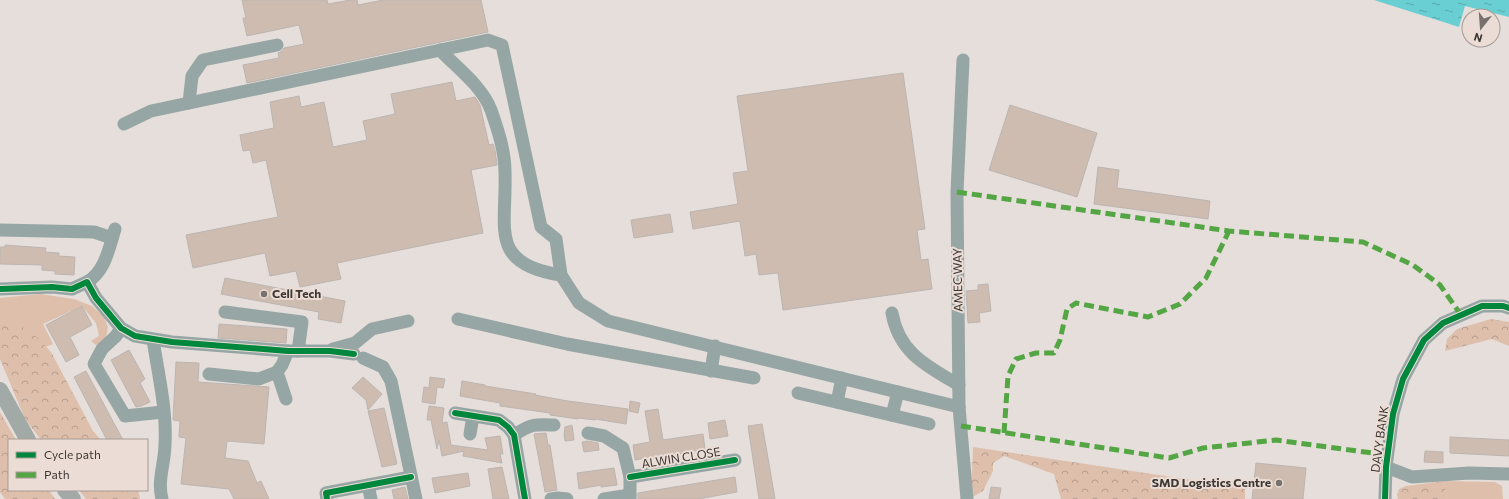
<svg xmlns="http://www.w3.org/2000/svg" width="1509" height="499" font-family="Commissioner,sans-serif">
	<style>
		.grass { fill: #debfab }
		.forest { fill: url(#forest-crowns) }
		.water { fill: url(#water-ripples) }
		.building { fill: #cfbcb0; stroke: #bbb5b1 }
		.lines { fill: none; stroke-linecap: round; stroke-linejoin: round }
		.minor { stroke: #96a6a5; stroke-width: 13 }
		.major { stroke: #a2aaa8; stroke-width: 16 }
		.quiet { stroke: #54a644; stroke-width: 5; stroke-dasharray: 10 5; stroke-linecap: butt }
		.cycleway-casing { stroke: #ebddd5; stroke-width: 8 }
		.cycleway { stroke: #00873e; stroke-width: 6 }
		.poi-dot { fill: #78726e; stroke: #ebddd5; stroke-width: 1.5 }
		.labels { text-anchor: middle; stroke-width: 4; stroke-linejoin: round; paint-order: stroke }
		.street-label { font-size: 12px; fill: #3d3834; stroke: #ebddd5 }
		.poi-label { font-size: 12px; font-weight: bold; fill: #3d3834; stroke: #ebddd5; text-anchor: start }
	</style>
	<defs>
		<pattern id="forest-crowns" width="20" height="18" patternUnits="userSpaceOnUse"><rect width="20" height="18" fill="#debfab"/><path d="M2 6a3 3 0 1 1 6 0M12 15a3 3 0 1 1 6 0" fill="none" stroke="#b59c8c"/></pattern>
		<pattern id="water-ripples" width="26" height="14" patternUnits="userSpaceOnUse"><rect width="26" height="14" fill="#6acfd2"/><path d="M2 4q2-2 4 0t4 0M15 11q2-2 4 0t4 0" fill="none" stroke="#58a9ab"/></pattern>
	</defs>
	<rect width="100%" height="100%" fill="#e6deda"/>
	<g class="grass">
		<polygon points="40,294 74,299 92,306 104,317 108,327 106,338 101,343 96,345 91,341 99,336 96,323 82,306 43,324 53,344 46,347 37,337 0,323 0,298"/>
		<polygon points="1444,481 1495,482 1502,486 1503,499 1447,499"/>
	</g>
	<g class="forest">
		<polygon points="1491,319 1509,322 1509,346 1492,339 1445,351 1447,339 1457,329"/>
		<polygon points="0,323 18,324 37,337 51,352 93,431 101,440 41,440 25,419 0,359"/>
		<polygon points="0,412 16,440 9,440 9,490 49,490 55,499 5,499 0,492"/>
		<polygon points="973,447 1245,488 1245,499 1061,499 1054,474 1004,456 993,463 993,471 983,491 971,498"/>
		<polygon points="1444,481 1447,499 1398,499 1397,495 1399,489 1406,486"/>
		<polygon points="79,490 138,490 140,499 86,499"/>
	</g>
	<polygon class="water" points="1374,0 1509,0 1509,17 1465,6 1459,27"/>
	<g class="building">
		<polygon points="242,0 327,0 328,4 350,0 357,0 358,5 383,0 481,0 488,32 247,83 243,65 279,58 278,53 282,51 284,48 304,44 299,25 247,36 243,18 246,18"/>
		<polygon points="903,73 925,229 917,230 921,260 928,259 932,289 783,310 778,273 759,275 756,254 745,256 740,221 693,229 690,212 738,204 733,173 748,171 737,96"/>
		<polygon points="452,82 456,101 475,97 480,105 489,145 493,144 495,150 497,165 471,170 483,233 337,263 341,279 300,287 296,271 270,276 265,253 193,268 186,235 278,217 266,160 253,163 250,150 243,151 240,135 274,128 270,102 299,96 301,107 324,102 333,147 367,140 363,121 395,114 391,94"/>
		<polygon points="1010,105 1097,133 1077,197 989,170"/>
		<polygon points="1098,167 1119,170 1117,188 1210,201 1208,219 1094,204"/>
		<polygon points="670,214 673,232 634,238 631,220"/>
		<polygon points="5,245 46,248 45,252 59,253 59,256 75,257 74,275 55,274 55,271 42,270 42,265 0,264 0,247 5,247"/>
		<polygon points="225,278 345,301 341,323 318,319 319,312 221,294"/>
		<polygon points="988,284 991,311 979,313 980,322 968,323 966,291 978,290 978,285"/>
		<polygon points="82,306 92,325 70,337 79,355 66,362 46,325"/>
		<polygon points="219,324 287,329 286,343 218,338"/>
		<polygon points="129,350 145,379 140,383 150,402 141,406 136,407 111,360"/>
		<polygon points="176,362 199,363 198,382 269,387 264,444 227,441 225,458 248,461 257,483 261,481 269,499 234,499 229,489 181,484 186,438 179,437 180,421 173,420"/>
		<polygon points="86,371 123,440 107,440 74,377"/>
		<polygon points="363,377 382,394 368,410 366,400 352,388"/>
		<polygon points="430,377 445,379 443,388 437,387 435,404 422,402 424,387 429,388"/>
		<polygon points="462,381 485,385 485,386 536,394 535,395 568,401 628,409 626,424 595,419 595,420 578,418 578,419 550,415 550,413 500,406 500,403 460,396"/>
		<polygon points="630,401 640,403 638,413 629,411"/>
		<polygon points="429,406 444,408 442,423 447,422 451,445 488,450 485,438 500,436 503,454 500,454 502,463 463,456 464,451 442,456 439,440 437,449 431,420 427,420"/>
		<polygon points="384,408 397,464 382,467 368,411"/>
		<polygon points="658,409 663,440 703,434 705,449 652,459 651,457 635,460 633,445 650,442 645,411"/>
		<polygon points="725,420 728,436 710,439 708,423"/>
		<polygon points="762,424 768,458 775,499 759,499 748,426"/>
		<polygon points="572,425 574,440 565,441 564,435 565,427"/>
		<polygon points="546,433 548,445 550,445 557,490 545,492 534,434"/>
		<polygon points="1450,437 1509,440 1509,456 1450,453"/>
		<polygon points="588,441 598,443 599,450 584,452 582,442"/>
		<polygon points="1425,451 1443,452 1443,463 1424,462"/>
		<polygon points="1256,463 1306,468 1303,499 1252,499"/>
		<polygon points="502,467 509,499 493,499 488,469"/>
		<polygon points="614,468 617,485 601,487 601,485 579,489 577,473"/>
		<polygon points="468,473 470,486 435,493 432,478"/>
		<polygon points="735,477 737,492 698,499 638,499 638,493"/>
		<polygon points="405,487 408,499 394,499 392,490"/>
		<polygon points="991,487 1001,488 999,499 989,499"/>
	</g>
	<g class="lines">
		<g class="minor">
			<path d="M440,50C457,68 482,86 491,110C498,130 505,151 505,172C507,228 488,264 561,275"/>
			<polyline points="963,60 957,192 959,407 967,499"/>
			<polyline points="189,103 192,76 203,60 277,45"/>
			<polyline points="124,124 151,111 488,40 502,45 541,227 556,239 561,275 579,303 608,321 959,407"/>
			<polyline points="0,230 94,232 112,238"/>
			<path d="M87,282C105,272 109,248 115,229"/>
			<polyline points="0,289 52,287 72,289 87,282 96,298 121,328 135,336 172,342 288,351 330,351 354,354"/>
			<polyline points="225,312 302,322 298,351"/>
			<path d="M892,313C899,353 927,366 959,385"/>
			<polyline points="458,319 567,344 754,378"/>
			<polyline points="121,328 116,336 102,349 94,364 125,416 163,412"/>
			<path d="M153,340C158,372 167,411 165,444C165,463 157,480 162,499"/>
			<polyline points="333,349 355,343 372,329 408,321"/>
			<polyline points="363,358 383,367 391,381 416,499"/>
			<polyline points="711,371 715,346"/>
			<polyline points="209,374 259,379 277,372"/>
			<polyline points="798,393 929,424"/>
			<polyline points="286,399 277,372 282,365 288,351"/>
			<polyline points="837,402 842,378"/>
			<polyline points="455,413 499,420 508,427 514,435 525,499"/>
			<polyline points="892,415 898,392"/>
			<polyline points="588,433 604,436 623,448 630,477 630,499"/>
			<polyline points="470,434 473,416"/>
			<path d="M514,435C531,424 535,424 554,425"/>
			<polyline points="1386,467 1412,477 1469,473 1509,474"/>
			<polyline points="630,477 735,460"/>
			<polyline points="368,485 371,499"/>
			<polyline points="327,499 326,493 411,477"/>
			<polyline points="551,499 558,498 567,499"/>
			<polyline points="604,499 630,495"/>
			<polyline points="1385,499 1386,467 1393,414 1403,379 1424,340 1443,323 1482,306 1503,306 1509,308"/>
		</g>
		<g class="major">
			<polyline points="0,390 28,440"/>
			<polyline points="65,490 73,499"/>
		</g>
		<g class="quiet">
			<polyline points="957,192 1229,231 1363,242 1413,265 1440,285 1461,315"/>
			<polyline points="961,426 1169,458 1203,448 1276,440 1387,455"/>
			<polyline points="1004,433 1008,376 1016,359 1036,353 1054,353 1060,340 1067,309 1076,303 1148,317 1180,304 1206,278 1229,231"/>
		</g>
		<defs>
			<g id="cycleway">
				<polyline points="0,289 52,287 72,289 87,282 96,298 121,328 135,336 172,342 288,351 330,351 354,354"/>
				<polyline points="455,413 499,420 508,427 514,435 525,499"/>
				<polyline points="630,477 735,460"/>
				<polyline points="327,499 326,493 411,477"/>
				<polyline points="1385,499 1386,467 1393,414 1403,379 1424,340 1443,323 1482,306 1503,306 1509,308"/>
			</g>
		</defs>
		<use href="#cycleway" class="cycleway-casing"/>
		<use href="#cycleway" class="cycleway"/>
	</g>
	<g class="poi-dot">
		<circle cx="264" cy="294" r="4"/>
		<circle cx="1279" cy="483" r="4"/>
	</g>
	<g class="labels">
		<g class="street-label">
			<text transform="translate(958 280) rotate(-91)" y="4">AMEC WAY</text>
			<text transform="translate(1380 439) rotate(-82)" y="4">DAVY BANK</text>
			<text transform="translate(681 458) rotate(-9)" y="4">ALWIN CLOSE</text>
		</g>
		<g class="poi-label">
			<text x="272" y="298">Cell Tech</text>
			<text x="1271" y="487" text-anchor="end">SMD Logistics Centre</text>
		</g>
	</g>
	<rect x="8" y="439" width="140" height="52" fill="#ebddd5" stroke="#a59b95"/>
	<rect x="16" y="452" width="20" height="6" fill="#00873e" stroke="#a59b95"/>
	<text x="44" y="459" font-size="12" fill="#3d3834">Cycle path</text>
	<rect x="16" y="472" width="20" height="6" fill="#54a644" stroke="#a59b95"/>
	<text x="44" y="479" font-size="12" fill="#3d3834">Path</text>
	<g transform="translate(1481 28) rotate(197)"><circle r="19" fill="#ebddd5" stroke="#a59b95"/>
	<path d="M0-3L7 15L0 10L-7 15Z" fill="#78726e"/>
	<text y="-6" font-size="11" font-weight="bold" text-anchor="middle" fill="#3d3834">N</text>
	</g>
</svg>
